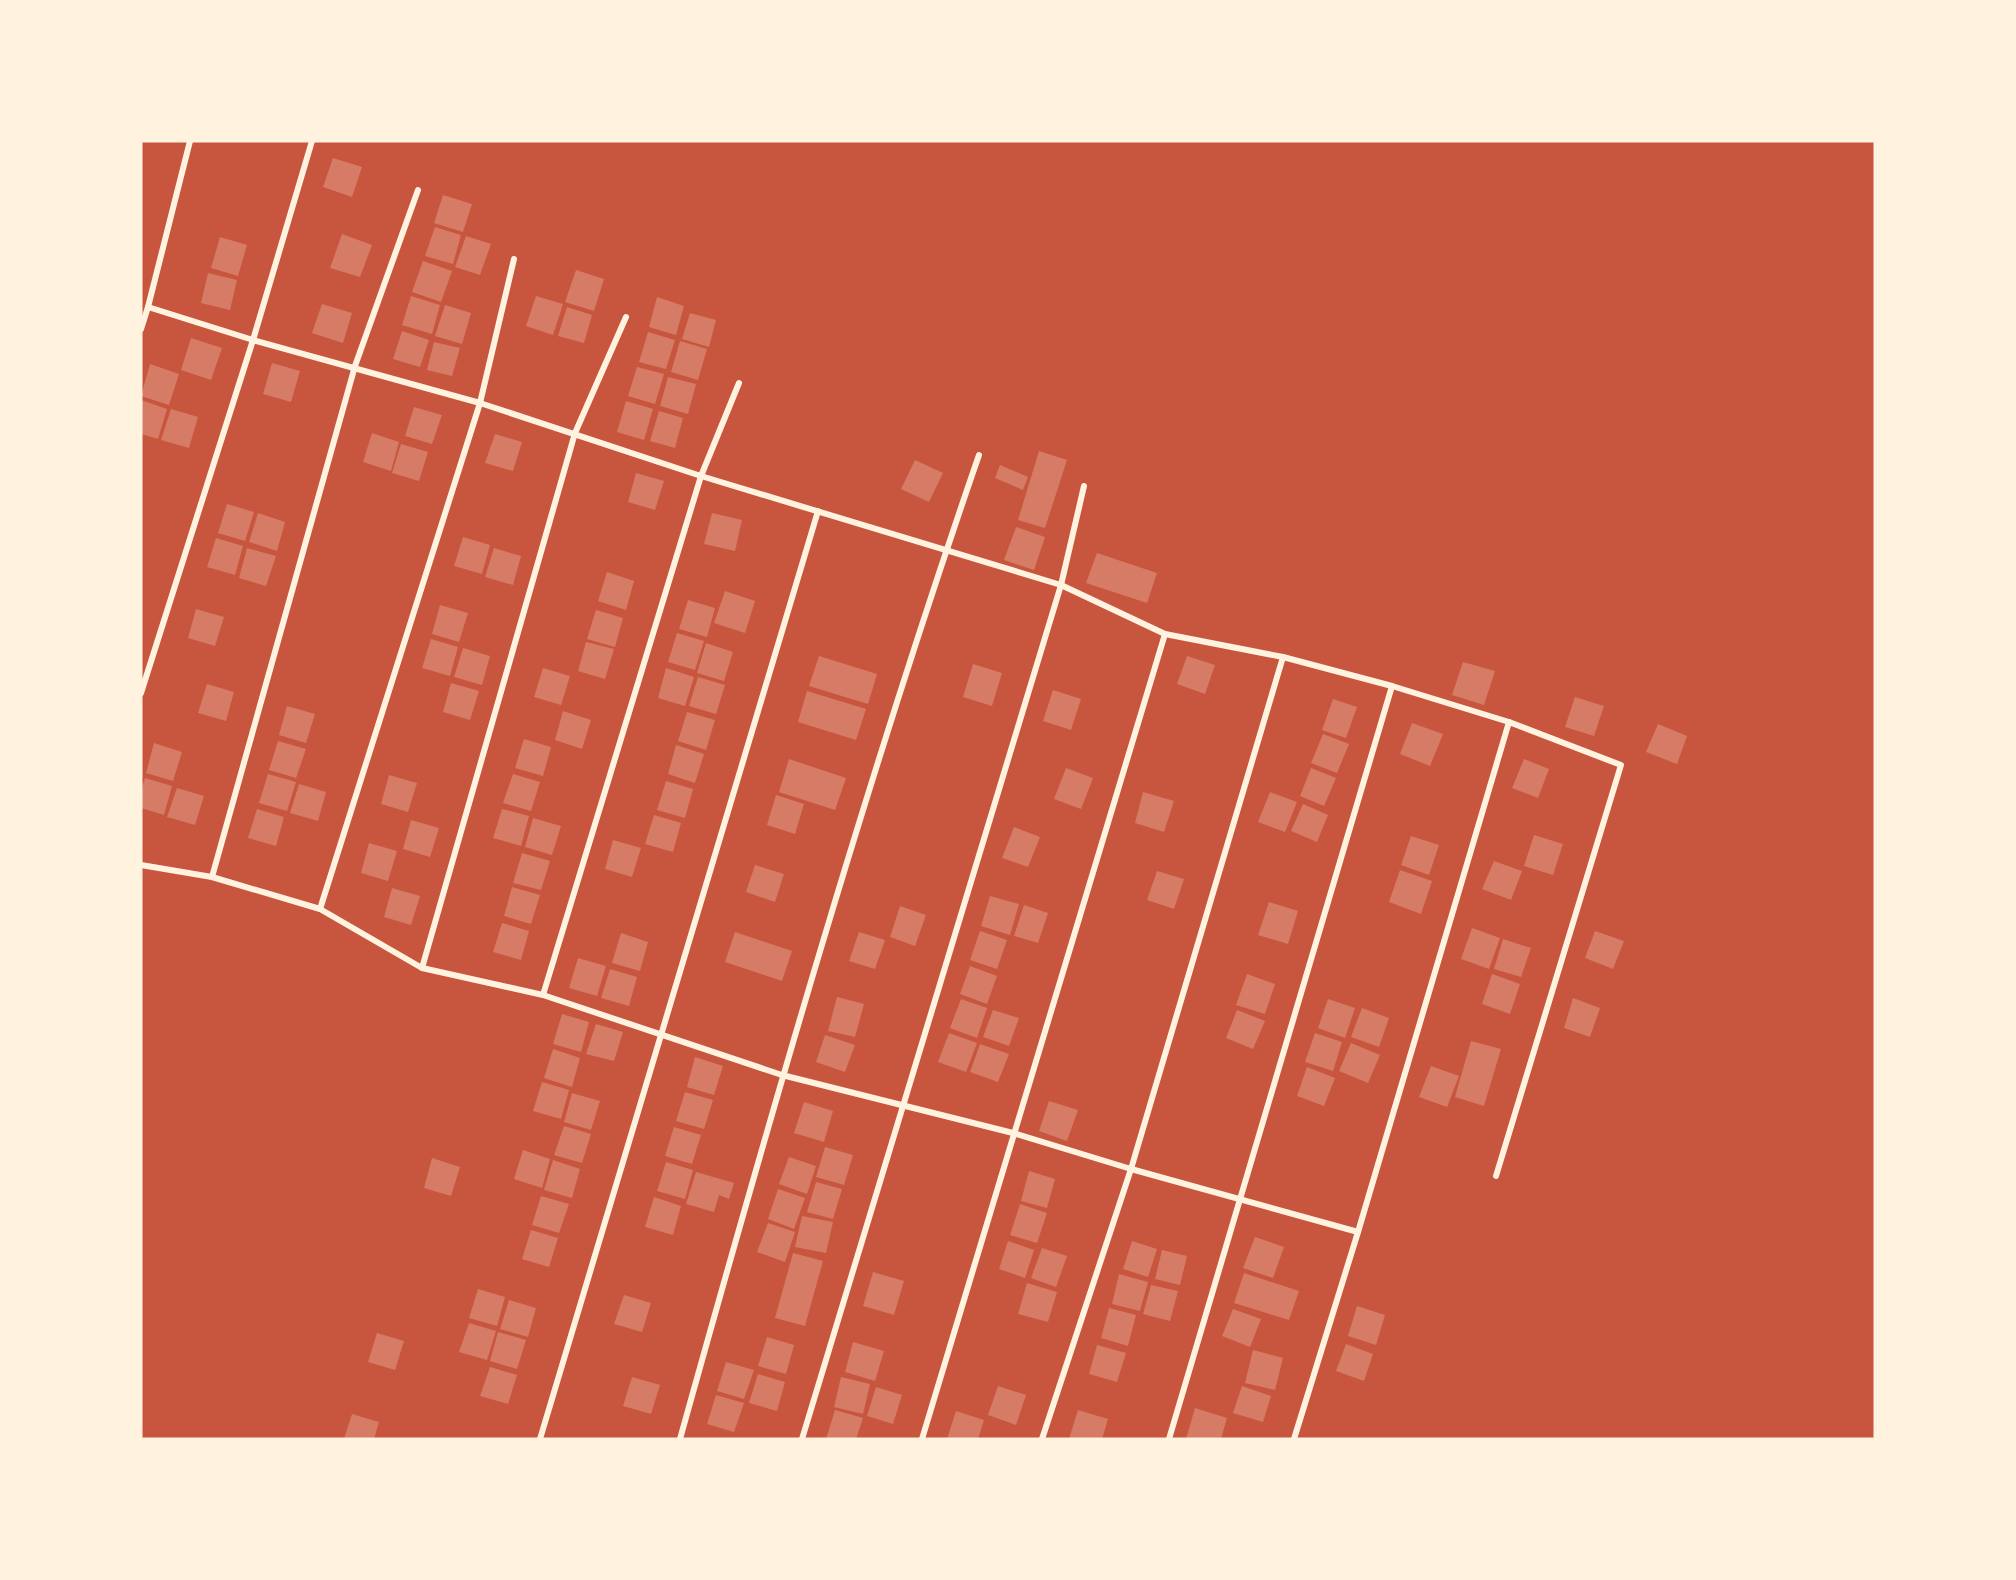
<svg xmlns="http://www.w3.org/2000/svg" width="2016" height="1580" font-family="'Roboto Condensed',sans-serif">
	<style>
		.building { fill: #d67c66 }
		.lines { fill: none; stroke-linecap: round; stroke-linejoin: round }
		.minor { stroke: #fff3e0; stroke-width: 6 }
	</style>
	<rect width="100%" height="100%" fill="#c8553d"/>
	<g class="building">
		<polygon points="333,158 362,167 352,197 323,187"/>
		<polygon points="443,195 472,204 463,232 434,223"/>
		<polygon points="435,227 461,235 453,264 425,256"/>
		<polygon points="342,234 372,245 360,277 330,268"/>
		<polygon points="466,236 491,244 480,275 455,267"/>
		<polygon points="220,237 247,245 238,276 211,268"/>
		<polygon points="423,261 452,271 441,302 412,292"/>
		<polygon points="576,270 604,279 594,311 565,302"/>
		<polygon points="208,273 237,280 230,310 201,303"/>
		<polygon points="411,296 440,305 432,334 402,325"/>
		<polygon points="536,296 563,304 553,335 526,326"/>
		<polygon points="657,297 684,306 676,335 649,327"/>
		<polygon points="322,304 352,313 343,343 312,333"/>
		<polygon points="445,305 471,313 462,344 435,336"/>
		<polygon points="567,307 592,315 584,343 558,336"/>
		<polygon points="690,313 716,320 709,347 682,339"/>
		<polygon points="402,331 429,340 420,367 393,359"/>
		<polygon points="648,332 675,340 666,369 639,362"/>
		<polygon points="191,338 222,348 211,380 181,370"/>
		<polygon points="680,341 707,349 698,380 671,372"/>
		<polygon points="434,342 460,348 452,376 427,370"/>
		<polygon points="272,363 300,371 291,402 263,394"/>
		<polygon points="150,364 179,374 169,405 141,396"/>
		<polygon points="637,367 664,374 655,404 628,396"/>
		<polygon points="668,377 696,384 688,414 660,406"/>
		<polygon points="141,400 167,409 158,439 141,434"/>
		<polygon points="626,401 653,409 644,440 617,432"/>
		<polygon points="414,407 442,415 432,444 405,436"/>
		<polygon points="171,409 198,417 189,448 161,440"/>
		<polygon points="659,411 683,418 675,448 650,441"/>
		<polygon points="372,433 399,442 391,471 363,462"/>
		<polygon points="495,434 522,442 513,471 485,463"/>
		<polygon points="401,444 428,452 419,481 392,473"/>
		<polygon points="1039,451 1067,460 1045,528 1018,520"/>
		<polygon points="915,460 943,473 929,502 901,489"/>
		<polygon points="1000,465 1028,477 1023,490 995,478"/>
		<polygon points="636,473 664,481 655,510 628,502"/>
		<polygon points="227,504 254,512 245,541 218,533"/>
		<polygon points="258,513 285,522 277,551 249,542"/>
		<polygon points="712,513 742,520 735,551 704,544"/>
		<polygon points="1016,527 1045,537 1034,570 1004,560"/>
		<polygon points="463,537 490,545 482,574 454,566"/>
		<polygon points="216,538 243,546 235,575 207,567"/>
		<polygon points="247,548 276,556 266,586 239,578"/>
		<polygon points="494,548 521,556 513,585 485,577"/>
		<polygon points="1097,553 1157,573 1147,603 1086,583"/>
		<polygon points="607,572 634,581 626,610 598,601"/>
		<polygon points="725,591 755,601 745,633 714,623"/>
		<polygon points="688,600 715,608 707,637 679,629"/>
		<polygon points="440,605 468,613 459,642 432,634"/>
		<polygon points="196,609 224,617 215,646 188,638"/>
		<polygon points="596,610 623,618 615,647 587,639"/>
		<polygon points="677,633 704,641 695,670 668,662"/>
		<polygon points="431,639 458,647 450,676 422,668"/>
		<polygon points="586,642 614,649 605,679 578,671"/>
		<polygon points="706,643 733,652 724,681 697,673"/>
		<polygon points="463,648 490,656 482,685 454,677"/>
		<polygon points="819,656 877,674 868,704 809,686"/>
		<polygon points="1187,656 1215,665 1205,694 1177,684"/>
		<polygon points="1463,662 1495,671 1484,705 1452,695"/>
		<polygon points="973,664 1002,673 992,706 963,697"/>
		<polygon points="543,668 570,676 561,705 534,697"/>
		<polygon points="666,668 694,677 685,706 658,698"/>
		<polygon points="698,677 725,685 716,714 689,706"/>
		<polygon points="451,683 479,691 470,720 443,712"/>
		<polygon points="207,684 234,692 226,721 198,713"/>
		<polygon points="1053,690 1081,699 1071,730 1043,721"/>
		<polygon points="807,691 866,709 856,740 798,722"/>
		<polygon points="1575,697 1604,706 1594,736 1565,727"/>
		<polygon points="1333,699 1357,707 1346,738 1322,730"/>
		<polygon points="287,706 315,714 306,743 279,735"/>
		<polygon points="563,711 591,720 582,749 555,740"/>
		<polygon points="687,712 715,720 706,750 678,741"/>
		<polygon points="1412,723 1443,734 1430,766 1400,754"/>
		<polygon points="1658,724 1687,736 1677,764 1646,752"/>
		<polygon points="1323,734 1349,744 1337,773 1311,763"/>
		<polygon points="524,739 551,747 543,776 515,768"/>
		<polygon points="278,741 306,749 296,778 269,770"/>
		<polygon points="154,743 182,752 173,781 146,773"/>
		<polygon points="676,745 704,754 695,783 668,774"/>
		<polygon points="789,759 846,778 835,810 779,792"/>
		<polygon points="1524,759 1549,769 1538,798 1512,788"/>
		<polygon points="1066,768 1093,778 1081,809 1054,799"/>
		<polygon points="1311,768 1336,778 1324,806 1300,796"/>
		<polygon points="268,774 296,782 287,811 259,803"/>
		<polygon points="513,774 540,782 531,811 503,803"/>
		<polygon points="389,775 417,783 408,812 381,804"/>
		<polygon points="145,778 172,786 164,815 141,808 141,791"/>
		<polygon points="666,781 693,789 685,818 657,810"/>
		<polygon points="299,784 326,792 318,821 290,813"/>
		<polygon points="177,788 204,796 195,825 167,817"/>
		<polygon points="1143,792 1174,801 1164,832 1135,823"/>
		<polygon points="1270,792 1297,802 1285,832 1258,822"/>
		<polygon points="776,795 804,804 795,834 767,825"/>
		<polygon points="1303,804 1328,815 1317,842 1291,831"/>
		<polygon points="257,809 284,817 276,846 248,838"/>
		<polygon points="502,809 529,816 521,846 493,838"/>
		<polygon points="654,815 681,823 673,852 645,844"/>
		<polygon points="533,818 561,826 552,855 525,847"/>
		<polygon points="411,820 439,828 430,857 403,849"/>
		<polygon points="1014,827 1040,837 1028,867 1002,858"/>
		<polygon points="1534,835 1563,844 1553,875 1524,866"/>
		<polygon points="1411,836 1439,845 1429,875 1401,865"/>
		<polygon points="613,840 641,848 632,877 605,869"/>
		<polygon points="369,843 397,851 388,881 361,873"/>
		<polygon points="522,853 550,861 541,890 513,883"/>
		<polygon points="1494,861 1522,871 1511,900 1482,889"/>
		<polygon points="755,865 784,874 775,902 746,892"/>
		<polygon points="1400,870 1432,881 1421,914 1389,902"/>
		<polygon points="1157,871 1184,879 1174,909 1147,900"/>
		<polygon points="512,887 540,895 531,924 504,916"/>
		<polygon points="392,888 420,896 411,925 384,917"/>
		<polygon points="990,896 1019,904 1010,935 981,926"/>
		<polygon points="1269,902 1298,911 1288,944 1258,935"/>
		<polygon points="1024,905 1048,913 1038,943 1014,936"/>
		<polygon points="900,906 926,915 915,946 890,937"/>
		<polygon points="502,923 529,931 521,960 493,952"/>
		<polygon points="1472,928 1500,938 1489,969 1461,959"/>
		<polygon points="980,931 1007,940 997,969 970,960"/>
		<polygon points="1595,931 1624,941 1613,969 1585,958"/>
		<polygon points="735,932 792,951 782,981 725,962"/>
		<polygon points="859,932 885,940 875,969 849,961"/>
		<polygon points="621,933 648,942 640,971 612,963"/>
		<polygon points="1503,939 1531,948 1521,977 1494,969"/>
		<polygon points="578,958 606,966 597,996 569,988"/>
		<polygon points="970,966 997,976 987,1004 960,994"/>
		<polygon points="610,969 637,977 629,1006 601,998"/>
		<polygon points="1247,974 1275,984 1265,1014 1236,1005"/>
		<polygon points="1492,974 1520,984 1510,1014 1482,1004"/>
		<polygon points="837,997 864,1004 855,1037 828,1031"/>
		<polygon points="1573,998 1600,1008 1590,1037 1564,1028"/>
		<polygon points="961,999 987,1008 977,1038 950,1028"/>
		<polygon points="1328,999 1355,1008 1345,1038 1318,1028"/>
		<polygon points="1362,1008 1389,1018 1379,1047 1351,1037"/>
		<polygon points="993,1010 1019,1018 1009,1046 983,1037"/>
		<polygon points="1237,1010 1265,1021 1253,1049 1226,1038"/>
		<polygon points="562,1014 589,1022 581,1052 553,1044"/>
		<polygon points="596,1024 623,1032 614,1061 586,1054"/>
		<polygon points="949,1033 977,1043 966,1072 938,1062"/>
		<polygon points="1315,1033 1342,1042 1333,1071 1305,1062"/>
		<polygon points="825,1035 855,1045 845,1072 816,1062"/>
		<polygon points="1471,1041 1501,1049 1484,1106 1455,1097"/>
		<polygon points="1351,1043 1380,1055 1368,1083 1339,1071"/>
		<polygon points="980,1044 1009,1054 998,1082 970,1072"/>
		<polygon points="553,1049 580,1058 572,1087 544,1078"/>
		<polygon points="695,1057 723,1066 714,1095 687,1087"/>
		<polygon points="1431,1066 1459,1076 1447,1107 1419,1097"/>
		<polygon points="1307,1067 1335,1078 1324,1106 1297,1096"/>
		<polygon points="542,1082 569,1090 561,1119 533,1111"/>
		<polygon points="685,1092 713,1100 704,1129 676,1121"/>
		<polygon points="572,1093 600,1101 591,1130 564,1122"/>
		<polygon points="1049,1101 1078,1110 1067,1141 1039,1131"/>
		<polygon points="804,1102 833,1111 824,1142 794,1133"/>
		<polygon points="564,1126 591,1134 582,1163 554,1155"/>
		<polygon points="674,1127 701,1135 692,1164 665,1156"/>
		<polygon points="825,1147 853,1155 844,1185 816,1177"/>
		<polygon points="523,1150 550,1159 542,1188 514,1179"/>
		<polygon points="789,1157 816,1166 807,1194 779,1184"/>
		<polygon points="432,1158 460,1167 451,1196 424,1188"/>
		<polygon points="553,1160 580,1169 572,1198 544,1190"/>
		<polygon points="666,1162 693,1170 685,1199 657,1191"/>
		<polygon points="1029,1171 1055,1179 1047,1208 1021,1201"/>
		<polygon points="696,1172 734,1183 729,1199 719,1195 714,1212 686,1204"/>
		<polygon points="816,1182 842,1189 833,1219 807,1212"/>
		<polygon points="778,1189 805,1198 794,1229 768,1219"/>
		<polygon points="541,1196 569,1204 559,1233 532,1225"/>
		<polygon points="654,1197 681,1206 673,1235 645,1227"/>
		<polygon points="1020,1204 1047,1213 1037,1243 1010,1235"/>
		<polygon points="802,1216 833,1222 826,1253 795,1247"/>
		<polygon points="768,1223 795,1232 785,1262 757,1252"/>
		<polygon points="531,1230 558,1238 549,1267 522,1259"/>
		<polygon points="1255,1237 1284,1247 1273,1278 1243,1268"/>
		<polygon points="1008,1241 1034,1250 1025,1278 999,1269"/>
		<polygon points="1132,1241 1157,1249 1148,1277 1123,1269"/>
		<polygon points="1042,1248 1067,1256 1056,1287 1031,1278"/>
		<polygon points="1162,1250 1187,1256 1180,1285 1155,1279"/>
		<polygon points="793,1253 823,1261 805,1326 775,1318"/>
		<polygon points="873,1272 904,1281 894,1315 863,1306"/>
		<polygon points="1244,1273 1299,1291 1289,1320 1234,1303"/>
		<polygon points="1119,1274 1148,1282 1140,1311 1112,1304"/>
		<polygon points="1027,1283 1057,1292 1048,1322 1018,1314"/>
		<polygon points="1151,1285 1178,1291 1170,1321 1143,1314"/>
		<polygon points="478,1289 505,1297 497,1326 469,1318"/>
		<polygon points="624,1295 651,1303 642,1332 614,1324"/>
		<polygon points="509,1300 536,1308 528,1337 500,1329"/>
		<polygon points="1357,1306 1385,1315 1376,1345 1348,1336"/>
		<polygon points="1109,1308 1136,1315 1128,1346 1101,1338"/>
		<polygon points="1233,1309 1261,1319 1250,1347 1222,1336"/>
		<polygon points="469,1323 496,1331 487,1360 459,1352"/>
		<polygon points="498,1332 526,1340 517,1369 490,1361"/>
		<polygon points="377,1333 404,1341 395,1370 368,1362"/>
		<polygon points="767,1337 794,1345 786,1374 758,1366"/>
		<polygon points="853,1342 884,1351 875,1381 845,1372"/>
		<polygon points="1346,1344 1373,1354 1364,1381 1336,1371"/>
		<polygon points="1097,1345 1126,1353 1117,1382 1089,1374"/>
		<polygon points="1253,1350 1283,1358 1275,1390 1245,1383"/>
		<polygon points="726,1362 754,1370 744,1399 717,1391"/>
		<polygon points="490,1367 517,1375 508,1404 480,1396"/>
		<polygon points="758,1374 785,1382 777,1411 749,1403"/>
		<polygon points="632,1377 660,1385 651,1414 623,1406"/>
		<polygon points="841,1377 870,1384 863,1414 834,1407"/>
		<polygon points="998,1386 1026,1395 1016,1425 988,1415"/>
		<polygon points="1242,1386 1271,1396 1263,1422 1233,1413"/>
		<polygon points="876,1387 902,1395 893,1424 867,1416"/>
		<polygon points="716,1395 744,1403 734,1432 707,1424"/>
		<polygon points="1195,1408 1227,1418 1221,1439 1186,1439"/>
		<polygon points="835,1410 863,1418 856,1439 826,1439"/>
		<polygon points="1078,1410 1108,1419 1102,1439 1069,1439"/>
		<polygon points="956,1411 984,1420 978,1439 947,1439"/>
		<polygon points="352,1414 379,1422 374,1439 344,1439"/>
	</g>
	<g class="lines">
		<g class="minor">
			<polyline points="148,307 190,141"/>
			<polyline points="141,329 148,307 253,340 480,403 701,476 1061,585 1165,634 1283,657 1392,686 1509,722 1621,765 1496,1176"/>
			<polyline points="141,693 253,340 312,141"/>
			<polyline points="141,865 212,877 320,909 422,968 543,995 782,1075 1013,1133 1131,1169 1358,1232"/>
			<polyline points="212,877 355,366 418,190"/>
			<polyline points="320,909 480,403 514,259"/>
			<polyline points="422,968 575,433 626,317"/>
			<polyline points="543,995 701,476 739,383"/>
			<polyline points="540,1439 818,511"/>
			<path d="M680,1439C772,1109 867,779 979,455"/>
			<polyline points="802,1439 1061,585 1084,486"/>
			<polyline points="922,1439 1165,634"/>
			<polyline points="1042,1439 1131,1169 1283,657"/>
			<polyline points="1169,1439 1392,686"/>
			<polyline points="1294,1439 1358,1232 1509,722"/>
		</g>
	</g>
	<rect width="2016" height="1580" fill="none" stroke="#fff3e0" stroke-width="285"/>
</svg>
